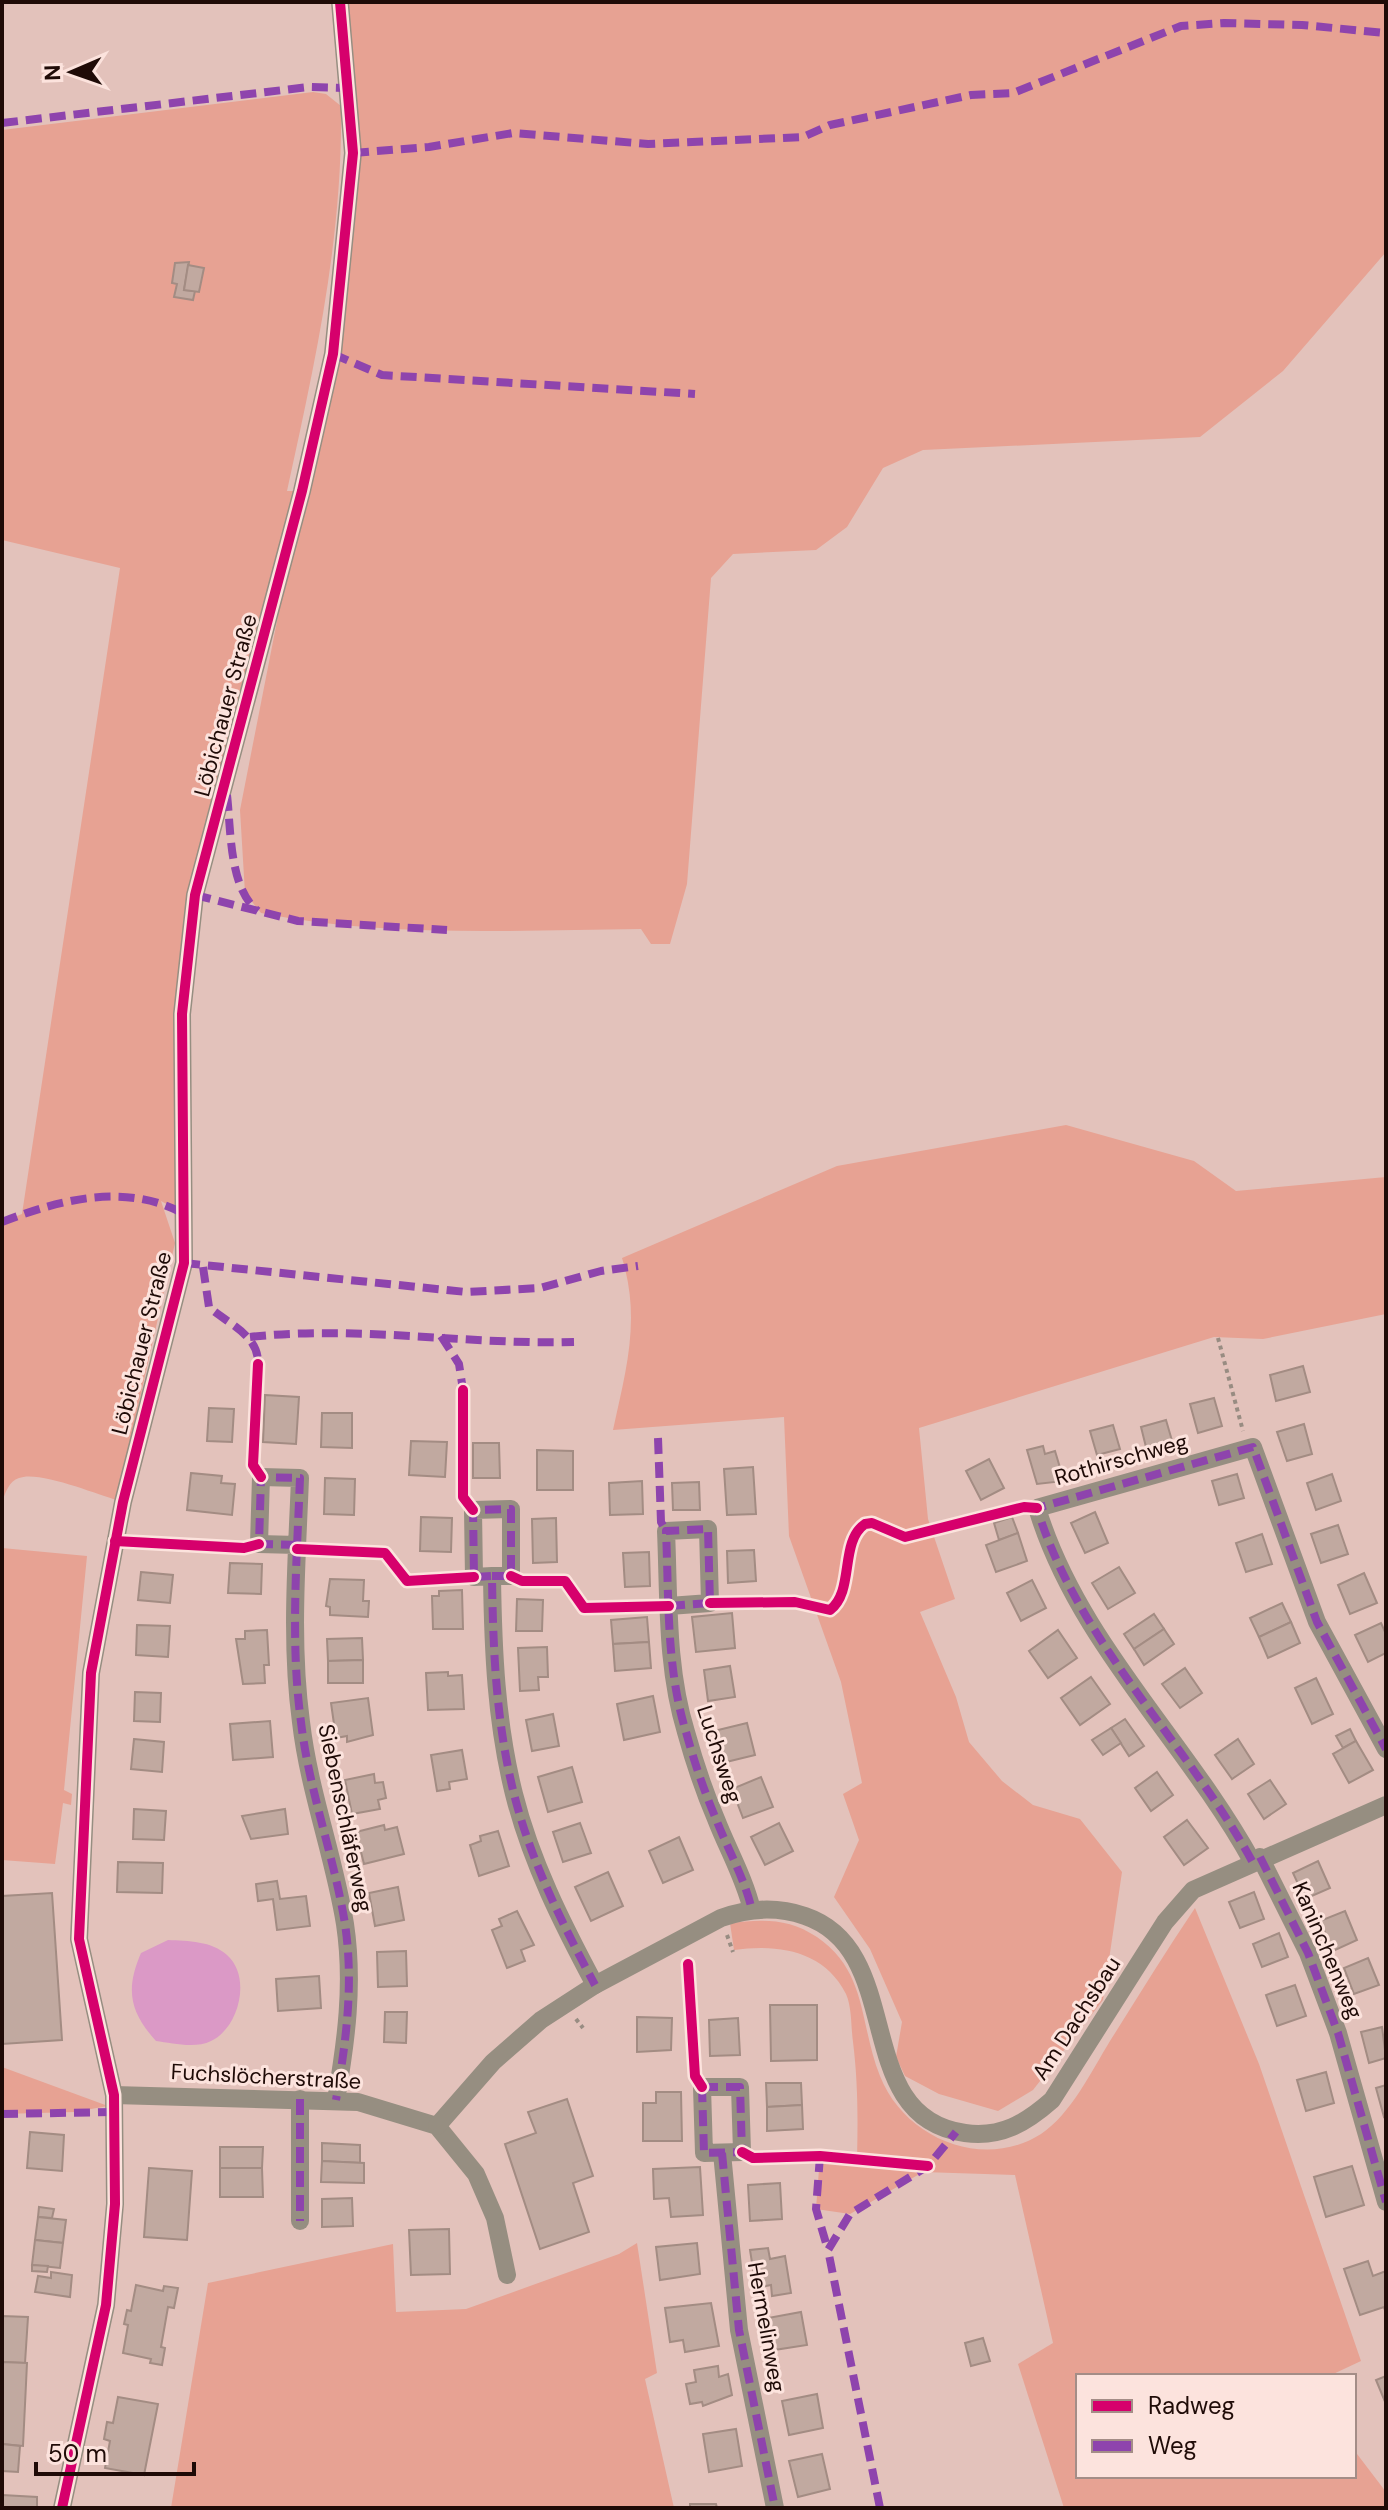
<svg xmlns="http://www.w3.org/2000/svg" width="1388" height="2510" font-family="'DM Sans',sans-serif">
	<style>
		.green { fill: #e7a293 }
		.water { fill: #db99c6 }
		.building { fill: #c1a9a0; stroke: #a38c83; stroke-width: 2 }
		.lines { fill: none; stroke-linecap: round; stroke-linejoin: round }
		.path { stroke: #988c82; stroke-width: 4; stroke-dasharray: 4 4; stroke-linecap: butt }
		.street { stroke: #968e81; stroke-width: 18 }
		.quiet { stroke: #8e44ad; stroke-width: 8; stroke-dasharray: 16 8; stroke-linecap: butt }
		.cycleway-casing { stroke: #fce3dd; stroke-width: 15 }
		.cycleway { stroke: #d6006c; stroke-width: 10 }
		.labels { text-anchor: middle; stroke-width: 6; stroke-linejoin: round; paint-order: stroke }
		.street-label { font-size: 22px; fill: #1f0b07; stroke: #fce3dd }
	</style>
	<rect width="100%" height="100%" fill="#e3c2bb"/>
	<g class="green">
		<path d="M340,2H1386V252L1283,371L1200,437L923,450L883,468L847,527L816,550L733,554L711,578L687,884L670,944H651L641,929C516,930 385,938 261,913L245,893L240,810L299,509L195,895L182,1014L186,1215L161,1201L175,1243L117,1500C96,1494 38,1470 19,1478C9,1481 5,1493 2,1503V1222L22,1214L120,568L2,540V130L313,92L326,94L341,106C343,238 315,363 287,491H302L324,401L353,153Z"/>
		<path d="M1066,1125L1194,1161L1236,1191L1386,1177V1314L1263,1339L1214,1337L919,1428L928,1519L955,1599L920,1612L956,1697L969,1742L1002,1781L1033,1805L1080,1819L1122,1872L1103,2000L1033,2090L998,2111L939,2094L905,2076L896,2057L902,2022L870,1949L834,1897L859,1840L843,1794L862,1783L841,1682L789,1536L784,1417L613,1430C626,1370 641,1319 622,1258L837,1166Z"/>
		<polygon points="2,1548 87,1556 64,1790 72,1794 71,1805 63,1803 55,1864 2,1860"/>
		<path d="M1195,1908L1259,2064L1361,2361L1329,2376H1078V2476H1354V2450L1386,2492V2508H1064L1018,2364L1053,2343L1015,2175L923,2172L850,2214L816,2209L820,2156L857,2159C858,2119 858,2082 853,2042C851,2028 852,2007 846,1994C824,1950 777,1944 734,1950L730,1923C762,1919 789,1918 817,1937C868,1972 859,2024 880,2076C904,2138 983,2171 1041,2134C1071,2114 1091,2072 1110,2041C1138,1997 1165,1952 1195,1908Z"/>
		<polygon points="2,2067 108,2106 74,2112 2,2114"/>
		<polygon points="637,2243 657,2373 645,2379 674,2508 171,2508 208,2283 393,2244 396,2312 466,2309 619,2254"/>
	</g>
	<path class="water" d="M168,1940C188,1941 212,1941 227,1955C252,1977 239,2028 211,2041C195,2049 172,2043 156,2041C130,2012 125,1990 141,1953Z"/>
	<g class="building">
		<polygon points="189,262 184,290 195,291 193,300 174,297 177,284 172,283 175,263"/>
		<polygon points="188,265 204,268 199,292 184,290"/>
		<polygon points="1303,1366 1310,1392 1276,1401 1270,1375"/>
		<polygon points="265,1395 299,1397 296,1444 263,1442"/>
		<polygon points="1214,1398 1222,1426 1198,1433 1190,1404"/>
		<polygon points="209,1408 234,1409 232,1442 207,1441"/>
		<polygon points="322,1413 352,1413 352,1448 321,1447"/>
		<polygon points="1166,1420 1173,1444 1147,1451 1141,1427"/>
		<polygon points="1304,1424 1312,1454 1287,1461 1277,1432"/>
		<polygon points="1113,1425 1120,1449 1097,1455 1090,1431"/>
		<polygon points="411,1441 447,1442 445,1477 409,1475"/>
		<polygon points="473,1443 499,1443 500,1478 473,1478"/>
		<polygon points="1043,1446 1045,1454 1055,1451 1064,1481 1037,1484 1027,1450"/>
		<polygon points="537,1450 573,1451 573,1490 537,1490"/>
		<polygon points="989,1459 1004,1488 981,1500 966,1471"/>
		<polygon points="753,1467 756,1514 727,1515 724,1469"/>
		<polygon points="191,1473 222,1476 221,1483 235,1484 232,1515 187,1510"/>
		<polygon points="1237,1474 1244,1498 1219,1505 1212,1481"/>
		<polygon points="1332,1474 1341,1501 1316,1510 1307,1483"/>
		<polygon points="325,1478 355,1479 354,1515 324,1514"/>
		<polygon points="642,1481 643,1514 610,1515 609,1483"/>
		<polygon points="699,1482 700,1510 673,1510 672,1483"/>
		<polygon points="1095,1512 1108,1543 1085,1553 1071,1523"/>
		<polygon points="421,1517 452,1518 451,1552 420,1551"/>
		<polygon points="1012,1517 1018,1533 999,1540 994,1523"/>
		<polygon points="556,1518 557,1562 533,1563 532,1519"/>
		<polygon points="1338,1525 1348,1554 1321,1563 1311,1534"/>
		<polygon points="1018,1533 1027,1561 996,1572 986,1545"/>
		<polygon points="1262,1534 1272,1564 1246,1572 1236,1543"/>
		<polygon points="754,1550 756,1581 728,1583 727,1551"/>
		<polygon points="649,1552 650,1586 625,1587 623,1553"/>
		<polygon points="230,1563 262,1564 261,1594 228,1593"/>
		<polygon points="1119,1567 1135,1593 1108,1609 1092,1583"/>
		<polygon points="141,1572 173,1575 170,1603 138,1600"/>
		<polygon points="1364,1573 1377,1603 1350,1614 1338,1585"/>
		<polygon points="330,1579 364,1580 363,1601 369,1601 368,1617 330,1615 330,1607 326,1606"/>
		<polygon points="1032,1580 1046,1608 1021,1621 1007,1593"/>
		<polygon points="462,1590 463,1629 433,1629 432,1596 439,1596 439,1591"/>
		<polygon points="517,1599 543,1600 542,1631 516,1631"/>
		<polygon points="1282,1603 1291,1622 1259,1637 1250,1618"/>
		<polygon points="732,1613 735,1648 696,1652 692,1617"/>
		<polygon points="1154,1614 1164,1629 1134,1649 1124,1634"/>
		<polygon points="647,1617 649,1642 613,1644 611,1620"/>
		<polygon points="1291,1622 1300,1643 1268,1658 1259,1637"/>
		<polygon points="1381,1623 1386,1634 1386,1653 1368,1662 1355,1635"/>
		<polygon points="137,1625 170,1626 168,1657 136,1655"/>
		<polygon points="1164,1629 1174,1644 1144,1665 1134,1649"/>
		<polygon points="267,1630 269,1665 264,1665 265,1683 243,1684 236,1639 245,1639 245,1631"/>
		<polygon points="1058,1630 1077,1658 1048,1678 1029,1651"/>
		<polygon points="362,1638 363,1660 328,1661 327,1639"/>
		<polygon points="649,1642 651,1668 615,1671 613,1644"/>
		<polygon points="547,1647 548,1677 538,1677 539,1690 520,1691 518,1648"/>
		<polygon points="363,1660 363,1683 328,1683 328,1661"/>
		<polygon points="730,1666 735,1697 708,1701 704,1670"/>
		<polygon points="1185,1668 1202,1693 1180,1708 1162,1684"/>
		<polygon points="448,1672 448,1676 462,1675 464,1709 428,1710 426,1673"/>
		<polygon points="1091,1677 1110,1704 1080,1725 1061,1698"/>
		<polygon points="1316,1678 1333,1714 1312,1724 1295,1688"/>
		<polygon points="135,1692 161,1693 160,1722 134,1721"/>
		<polygon points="653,1696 660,1732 624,1740 617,1704"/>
		<polygon points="368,1698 373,1735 347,1742 347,1736 336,1738 331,1703"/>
		<polygon points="553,1714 559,1746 532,1751 526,1720"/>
		<polygon points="1125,1719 1144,1746 1129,1756 1111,1728"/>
		<polygon points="270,1721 273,1757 233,1760 230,1724"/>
		<polygon points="747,1723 755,1755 722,1763 714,1731"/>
		<polygon points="1111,1728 1121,1743 1103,1755 1092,1740"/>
		<polygon points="1350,1729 1356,1741 1343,1748 1336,1736"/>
		<polygon points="134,1739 164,1742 162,1772 131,1769"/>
		<polygon points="1238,1739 1254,1764 1232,1779 1215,1755"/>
		<polygon points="1356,1741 1373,1770 1349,1783 1333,1754"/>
		<polygon points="462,1750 467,1779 449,1782 450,1789 437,1791 431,1755"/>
		<polygon points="572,1767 582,1802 548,1812 538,1777"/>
		<polygon points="1157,1772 1173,1795 1151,1811 1135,1788"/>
		<polygon points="374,1774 375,1783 383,1782 386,1798 378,1800 380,1809 352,1814 345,1780"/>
		<polygon points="761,1777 773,1807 743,1818 732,1789"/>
		<polygon points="1270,1780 1286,1804 1264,1819 1248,1794"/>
		<polygon points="134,1809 166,1811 164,1840 133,1839"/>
		<polygon points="285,1809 288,1834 251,1839 242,1816"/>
		<polygon points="1187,1820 1208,1848 1184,1865 1164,1837"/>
		<polygon points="580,1823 591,1853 563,1862 553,1832"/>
		<polygon points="779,1823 793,1851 765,1865 751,1837"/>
		<polygon points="384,1825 385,1830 397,1827 404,1854 364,1864 356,1832"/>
		<polygon points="498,1831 509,1866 479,1876 470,1845 481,1841 480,1836"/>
		<polygon points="679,1837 693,1870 663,1883 649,1851"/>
		<polygon points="1318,1861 1330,1888 1305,1899 1293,1873"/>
		<polygon points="118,1862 163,1863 162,1893 117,1892"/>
		<polygon points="608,1872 623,1906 591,1921 575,1887"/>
		<polygon points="277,1881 280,1899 306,1896 310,1926 277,1930 273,1899 258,1901 256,1884"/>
		<polygon points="398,1887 404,1920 375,1926 369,1893"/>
		<polygon points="1254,1892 1264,1919 1240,1928 1229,1902"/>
		<polygon points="52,1893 62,2040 2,2044 2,1896"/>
		<polygon points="517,1911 534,1945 521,1950 525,1961 507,1968 492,1930 502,1926 499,1919"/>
		<polygon points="1345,1911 1357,1940 1333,1951 1320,1921"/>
		<polygon points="1279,1933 1288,1957 1262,1967 1253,1944"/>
		<polygon points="406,1951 407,1986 378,1987 377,1952"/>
		<polygon points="1368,1958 1379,1985 1354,1994 1344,1968"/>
		<polygon points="319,1976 321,2008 278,2011 276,1979"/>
		<polygon points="1295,1985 1306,2016 1277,2026 1266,1995"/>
		<polygon points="770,2005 817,2005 817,2060 771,2061"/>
		<polygon points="385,2012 407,2012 406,2043 384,2042"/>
		<polygon points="637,2017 672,2018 671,2050 637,2052"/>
		<polygon points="738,2018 740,2055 710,2056 709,2020"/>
		<polygon points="1382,2027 1386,2058 1369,2063 1361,2032"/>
		<polygon points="1326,2072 1334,2103 1306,2111 1297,2080"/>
		<polygon points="766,2083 801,2083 802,2105 767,2107"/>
		<polygon points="1386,2085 1386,2116 1384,2117 1376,2088"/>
		<polygon points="656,2092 681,2092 682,2141 643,2141 643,2103 656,2103"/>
		<polygon points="567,2099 593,2176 573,2183 589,2232 540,2249 505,2144 536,2133 528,2112"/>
		<polygon points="802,2105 803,2129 767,2131 767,2107"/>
		<polygon points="30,2132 64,2135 62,2171 27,2168"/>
		<polygon points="322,2143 360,2145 360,2163 322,2161"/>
		<polygon points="220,2147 263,2147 262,2168 220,2168"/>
		<polygon points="322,2161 364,2163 364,2183 321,2182"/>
		<polygon points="1352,2166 1364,2205 1326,2217 1314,2177"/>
		<polygon points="700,2167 703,2215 671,2217 669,2198 654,2199 653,2169"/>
		<polygon points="149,2168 192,2171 187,2240 144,2237"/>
		<polygon points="220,2168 262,2168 263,2197 220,2197"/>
		<polygon points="780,2183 782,2219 750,2221 748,2185"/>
		<polygon points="352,2198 353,2226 322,2227 322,2199"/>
		<polygon points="39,2207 54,2209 52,2218 38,2217"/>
		<polygon points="38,2217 66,2220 63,2243 35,2240"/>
		<polygon points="449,2229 450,2274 411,2275 409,2230"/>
		<polygon points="35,2240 63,2243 60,2268 32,2265"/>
		<polygon points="697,2243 700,2274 660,2280 656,2247"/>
		<polygon points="768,2248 770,2259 785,2256 791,2293 772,2296 771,2285 756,2288 750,2250"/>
		<polygon points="1368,2261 1373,2276 1386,2271 1386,2314 1384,2307 1360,2315 1344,2269"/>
		<polygon points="32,2265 48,2266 47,2272 32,2271"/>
		<polygon points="51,2272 72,2275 70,2297 35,2292 38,2276 51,2278"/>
		<polygon points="136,2285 163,2291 164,2286 178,2288 174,2308 168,2307 161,2347 165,2348 162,2365 150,2363 151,2359 123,2353 128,2325 124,2324 127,2310 131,2311"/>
		<polygon points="711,2303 719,2346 685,2352 683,2340 670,2342 665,2308"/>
		<polygon points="801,2312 807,2345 774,2350 768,2318"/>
		<polygon points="2,2316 28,2317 25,2363 2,2362"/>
		<polygon points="983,2338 990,2361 971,2366 965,2343"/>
		<polygon points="2,2362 27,2363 23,2446 2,2444"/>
		<polygon points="718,2366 719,2377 728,2374 732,2395 703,2406 702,2402 690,2404 686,2384 696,2382 694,2370"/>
		<polygon points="1386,2376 1386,2404 1376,2380"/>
		<polygon points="817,2394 823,2428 789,2435 782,2401"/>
		<polygon points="118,2397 158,2404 144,2475 105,2468 110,2441 104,2439 107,2422 113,2423"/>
		<polygon points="736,2429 742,2466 709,2472 703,2434"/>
		<polygon points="2,2444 20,2446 18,2472 2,2471"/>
		<polygon points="822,2454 830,2489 798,2497 789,2461"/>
		<polygon points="2,2495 37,2497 37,2508 2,2508"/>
		<polygon points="690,2504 716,2504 717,2508 690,2508"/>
	</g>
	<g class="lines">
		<g class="path">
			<polyline points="1218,1338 1243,1431"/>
			<polyline points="463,1390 463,1495"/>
			<polyline points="253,1461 258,1364"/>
			<polyline points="134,1542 241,1548"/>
			<polyline points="314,1550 385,1553 407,1581 456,1580"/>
			<polyline points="529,1581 565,1581 584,1608 651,1606"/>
			<path d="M729,1605L795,1602L830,1610C855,1591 839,1542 865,1524L872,1523L905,1537L1021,1508"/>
			<polyline points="727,1935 733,1952"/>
			<polyline points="688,1964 694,2070"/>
			<polyline points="576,2019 583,2028"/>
		</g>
		<g class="street">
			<path d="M297,1545L259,1544L261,1477L300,1478C297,1559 290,1641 301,1722C309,1791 334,1856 345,1924C354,1984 346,2042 336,2100"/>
			<path d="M492,1576H511V1509L473,1510L474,1577L492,1576C493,1650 496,1722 514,1794C531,1862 563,1925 595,1985"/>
			<path d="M669,1606L710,1603L708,1529L666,1531C669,1598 666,1667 686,1732C694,1761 704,1791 716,1819C728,1850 744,1877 752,1910"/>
			<polyline points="1260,1857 1308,1953 1338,2033 1386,2202"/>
			<path d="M1252,1861C1186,1741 1077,1641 1037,1508L1253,1447L1317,1622L1386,1749"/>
			<polygon points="702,2087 740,2087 742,2152 704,2153"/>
			<polyline points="114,2095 358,2102 437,2126 476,2174 495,2218 507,2275"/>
			<polyline points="300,2099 300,2221"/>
			<path d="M437,2126L493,2062L541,2020L595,1985L721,1918C749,1908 776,1906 805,1916C908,1951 849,2117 965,2133C1001,2138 1026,2123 1052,2100L1165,1922L1193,1890L1386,1805"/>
			<polyline points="722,2153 739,2330 775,2508"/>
			<polyline points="62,2508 106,2305 115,2204 114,2095 79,1939 91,1673 123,1502 184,1263 182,1014 195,895 302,491 333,354 353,153 340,2"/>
		</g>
		<g class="quiet">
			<polyline points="2,123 309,87 349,88"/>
			<polyline points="353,153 429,147 513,133 648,144 803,137 830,125 971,95 1013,93 1181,26 1224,23 1302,25 1386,33"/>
			<polyline points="333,354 382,375 695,394"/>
			<path d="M227,795C231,829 229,889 258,911"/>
			<polyline points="195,895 298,921 447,930"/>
			<path d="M2,1222C61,1199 128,1182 186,1215"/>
			<polyline points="184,1263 466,1292 540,1288 601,1271 638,1266"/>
			<path d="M203,1267L209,1307C228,1324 259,1335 258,1364"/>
			<polyline points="441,1336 459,1364 463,1390"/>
			<path d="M250,1337C359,1325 466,1345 574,1342"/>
			<polyline points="658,1438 661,1522 666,1531"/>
			<path d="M297,1545L259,1544L261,1477L300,1478C297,1559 290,1641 301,1722C309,1791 334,1856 345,1924C354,1984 346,2042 336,2100"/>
			<path d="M492,1576H511V1509L473,1510L474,1577L492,1576C493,1650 496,1722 514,1794C531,1862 563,1925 595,1985"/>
			<path d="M669,1606L710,1603L708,1529L666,1531C669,1598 666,1667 686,1732C694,1761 704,1791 716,1819C728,1850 744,1877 752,1910"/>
			<polyline points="1260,1857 1308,1953 1338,2033 1386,2202"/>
			<path d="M1252,1861C1186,1741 1077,1641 1037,1508L1253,1447L1317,1622L1386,1749"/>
			<polygon points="702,2087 740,2087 742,2152 704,2153"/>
			<polyline points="300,2099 300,2221"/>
			<polyline points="2,2114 114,2112"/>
			<polyline points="722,2153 739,2330 775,2508"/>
			<polyline points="820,2156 816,2209 828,2250"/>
			<polyline points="880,2508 828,2250 850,2214 928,2166 956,2132"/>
		</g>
		<defs>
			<g id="cycleway">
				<polyline points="258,1364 253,1465 261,1477"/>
				<polyline points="463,1390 463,1497 473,1510"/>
				<polyline points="115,1541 244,1548 259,1544"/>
				<polyline points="297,1549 385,1553 407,1581 474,1577"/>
				<polyline points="511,1576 522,1581 565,1581 584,1608 669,1606"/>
				<path d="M710,1603L795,1602L830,1610C855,1591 839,1542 865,1524L872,1523L905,1537L1024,1507L1037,1508"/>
				<polyline points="688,1964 695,2076 702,2087"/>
				<polyline points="742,2152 753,2158 820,2156 928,2166"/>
				<polyline points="62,2508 106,2305 115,2204 114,2095 79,1939 91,1673 123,1502 184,1263 182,1014 195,895 302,491 333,354 353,153 340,2"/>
			</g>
		</defs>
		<use href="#cycleway" class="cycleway-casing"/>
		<use href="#cycleway" class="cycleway"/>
	</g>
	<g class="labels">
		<g class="street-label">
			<text transform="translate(225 705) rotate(-75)" y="8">Löbichauer Straße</text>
			<text transform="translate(141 1343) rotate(-76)" y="8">Löbichauer Straße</text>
			<text transform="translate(1121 1459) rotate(-16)" y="8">Rothirschweg</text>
			<text transform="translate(720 1754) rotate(72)" y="8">Luchsweg</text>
			<text transform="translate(346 1818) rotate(78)" y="8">Siebenschläferweg</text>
			<text transform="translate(1328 1950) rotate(67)" y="8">Kaninchenweg</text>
			<text transform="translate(1076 2018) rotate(-57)" y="8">Am Dachsbau</text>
			<text transform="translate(266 2076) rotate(3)" y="8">Fuchslöcherstraße</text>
			<text transform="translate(767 2327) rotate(80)" y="8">Hermelinweg</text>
		</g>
	</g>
	<rect width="1388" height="2510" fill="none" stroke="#1f0b07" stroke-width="8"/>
	<rect x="1076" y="2374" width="280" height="104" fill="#fce3dd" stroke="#a48d87" stroke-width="2"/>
	<rect x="1092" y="2400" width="40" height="12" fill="#d6006c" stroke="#a48d87" stroke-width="2"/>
	<text x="1148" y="2414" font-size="24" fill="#1f0b07">Radweg</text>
	<rect x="1092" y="2440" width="40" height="12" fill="#8e44ad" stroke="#a48d87" stroke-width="2"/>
	<text x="1148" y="2454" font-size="24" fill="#1f0b07">Weg</text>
	<g transform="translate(72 72) rotate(268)" stroke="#fce3dd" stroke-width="6" paint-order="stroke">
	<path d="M0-6L14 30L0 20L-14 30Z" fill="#1f0b07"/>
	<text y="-12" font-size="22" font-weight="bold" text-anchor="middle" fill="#1f0b07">N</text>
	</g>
	<path d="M36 2462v12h158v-12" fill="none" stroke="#1f0b07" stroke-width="4"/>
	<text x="48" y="2462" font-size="24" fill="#1f0b07" stroke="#fce3dd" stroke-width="6" paint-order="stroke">50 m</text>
</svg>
